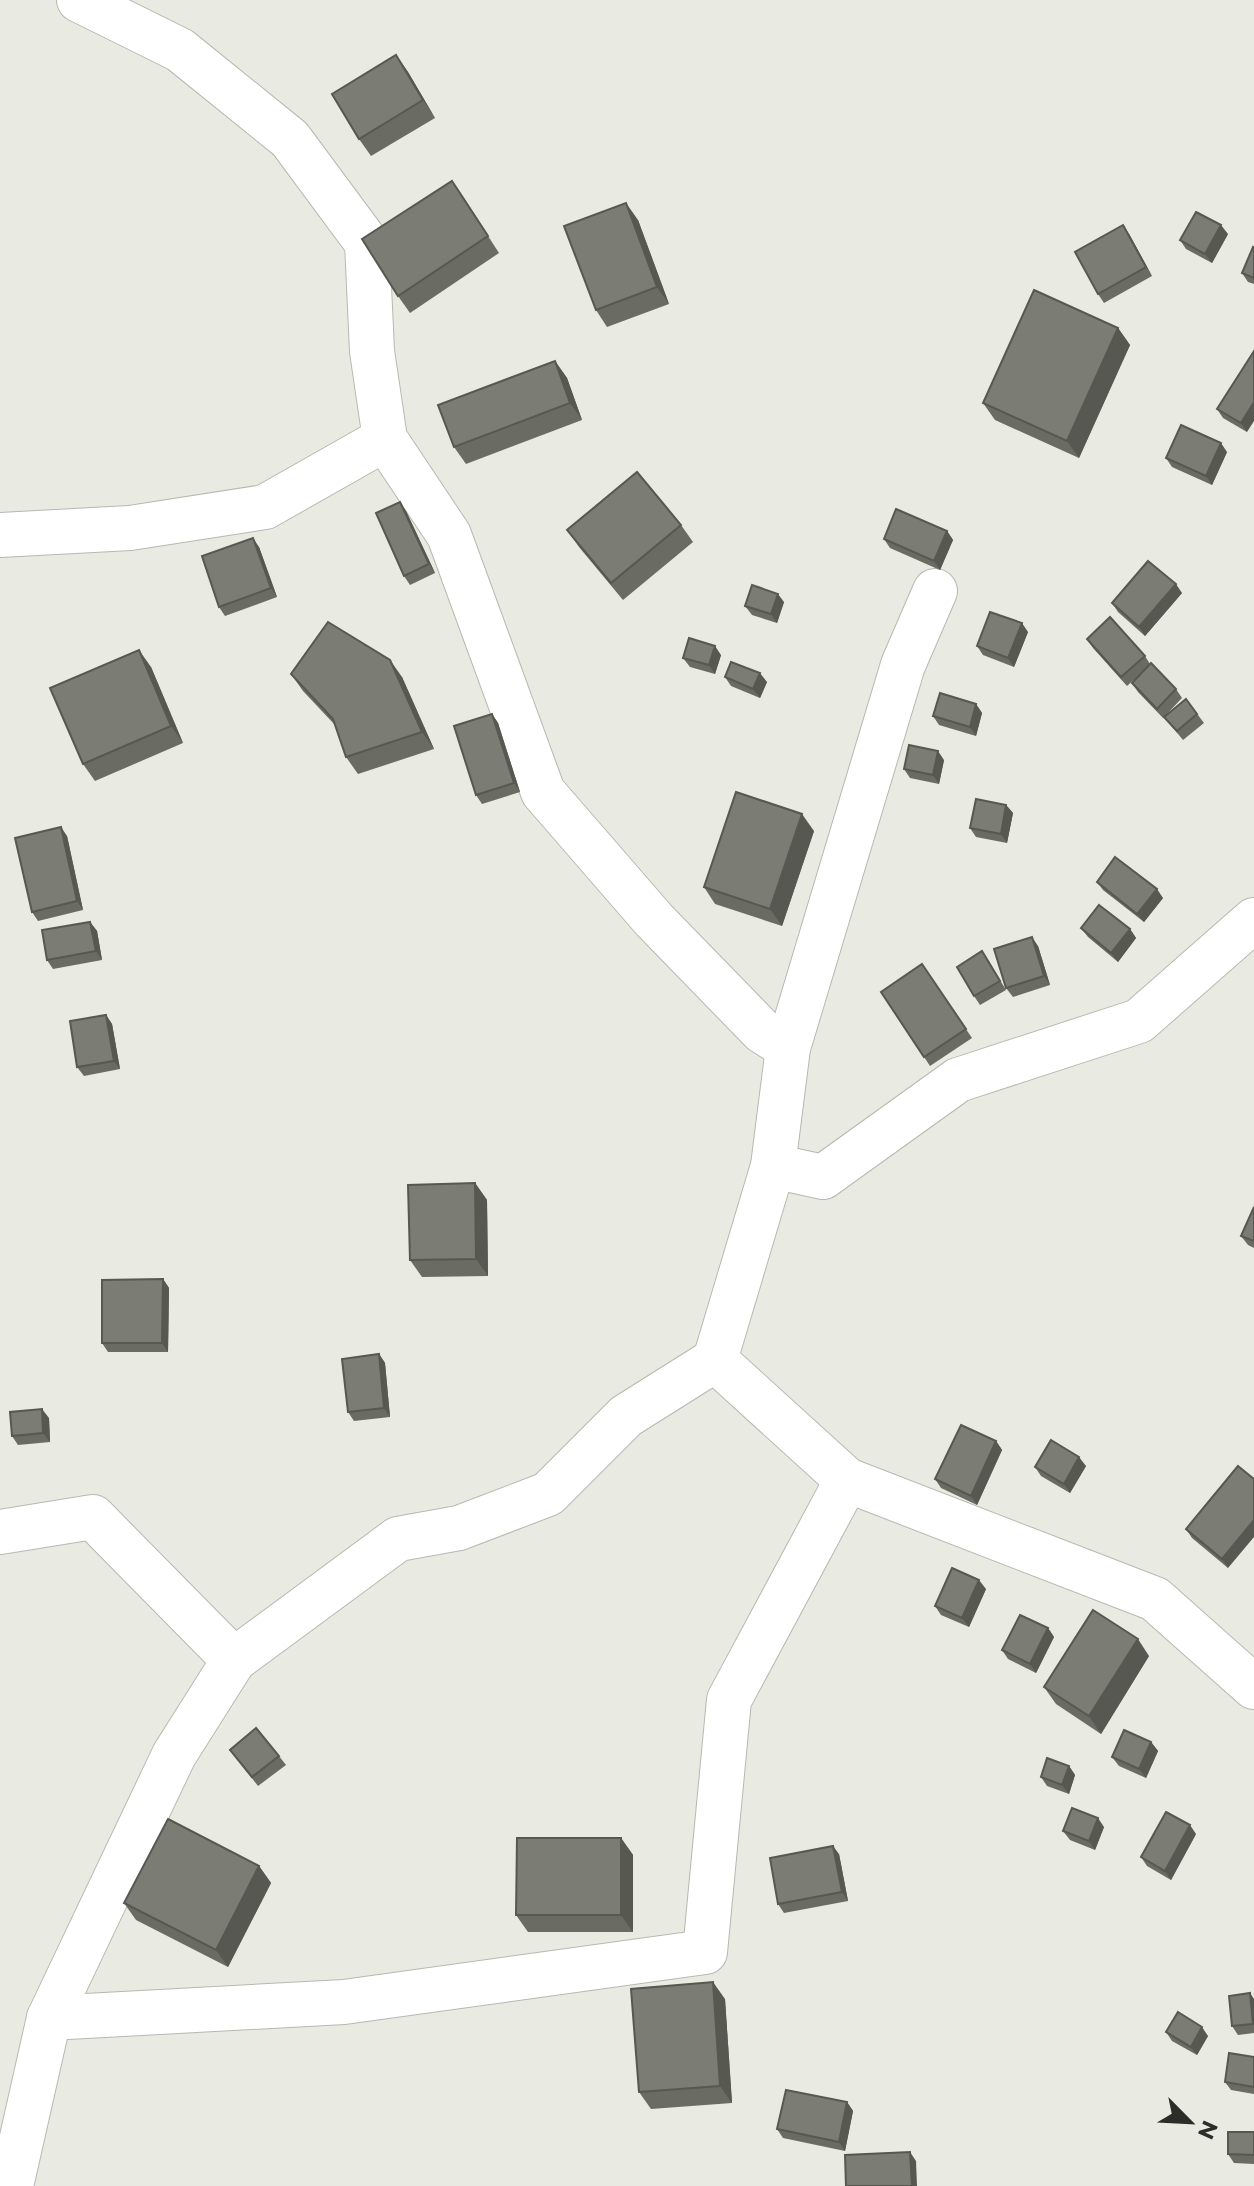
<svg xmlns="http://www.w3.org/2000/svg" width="1254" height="2186" font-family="Montserrat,sans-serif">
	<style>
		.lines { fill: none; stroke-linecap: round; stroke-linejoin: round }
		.minor-casing { stroke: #b7b9b0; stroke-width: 46 }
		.minor { stroke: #fff; stroke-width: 44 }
		.wall { fill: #6a6c64 }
		.shaded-wall { fill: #565851 }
		.building { fill: #7b7d74; stroke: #565851; stroke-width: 2 }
	</style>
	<rect width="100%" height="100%" fill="#e9ebe2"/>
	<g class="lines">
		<defs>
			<g id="minor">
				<polyline points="0,535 130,528 265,507 385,439 372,351 367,243 290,139 180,50 79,0"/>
				<polyline points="788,1048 903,665 935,591"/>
				<polyline points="773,1166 823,1177 958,1080 1139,1021 1254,920"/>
				<polyline points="715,1360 847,1480 1155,1599 1254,1687"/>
				<polyline points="0,1532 93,1517 234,1660 398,1539 459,1528 548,1494 626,1416 715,1360 773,1166 788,1048 762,1031 654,920 543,792 449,535 385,439"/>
				<polyline points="49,2018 344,2002 705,1952 729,1700 847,1480"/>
				<polyline points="11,2186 49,2018 174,1755 234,1660"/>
			</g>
		</defs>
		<use href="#minor" class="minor-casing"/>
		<use href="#minor" class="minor"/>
	</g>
	<g class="wall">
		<polygon points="396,55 408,72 435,118 371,156 359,139"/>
		<polygon points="452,181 499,253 410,313 398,296"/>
		<polygon points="638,220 669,304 607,327 596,310"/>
		<polygon points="1129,234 1152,276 1104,303 1098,294"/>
		<polygon points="1228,234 1212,263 1186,249 1180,240"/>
		<polygon points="1254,248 1254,284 1248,282 1242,273"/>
		<polygon points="1118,328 1130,345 1079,458 995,420 983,403"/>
		<polygon points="1254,351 1247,432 1223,418 1217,409"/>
		<polygon points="555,361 567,378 582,420 466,464 454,447"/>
		<polygon points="1227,452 1212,485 1172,467 1166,458"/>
		<polygon points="406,511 435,573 410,585 404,576"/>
		<polygon points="681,525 693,542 623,600 579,547 567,530"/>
		<polygon points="947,531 953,540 940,570 890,548 884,539"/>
		<polygon points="259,547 277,597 225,616 219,607"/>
		<polygon points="1182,593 1145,636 1118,612 1112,603"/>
		<polygon points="784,602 777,623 752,615 745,606"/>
		<polygon points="1028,632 1014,667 983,655 977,646"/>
		<polygon points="1087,639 1145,656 1150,664 1176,689 1182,698 1163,718 1138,692 1132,683 1137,677 1127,686 1093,648"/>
		<polygon points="721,655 715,674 690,667 683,658"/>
		<polygon points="151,667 183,743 95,781 83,764"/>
		<polygon points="291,674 402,677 434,749 358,774 346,757 335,725 303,691"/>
		<polygon points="725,677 767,682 760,698 731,686"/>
		<polygon points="1186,699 1204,723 1183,740 1164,717"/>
		<polygon points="976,704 982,713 976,736 939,725 933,716"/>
		<polygon points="492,714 498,723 520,792 482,804 476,795"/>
		<polygon points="944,760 939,784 910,778 904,769"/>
		<polygon points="1006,805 1013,813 1007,843 976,837 970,828"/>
		<polygon points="814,831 782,926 715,904 704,887"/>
		<polygon points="67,836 83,910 38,921 32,912"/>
		<polygon points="1097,882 1163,898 1144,922 1103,890"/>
		<polygon points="90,922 97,931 102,960 53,969 47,960"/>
		<polygon points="1081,928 1130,929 1136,938 1118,962 1088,937"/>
		<polygon points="1038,946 1050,985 1013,997 1006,988"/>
		<polygon points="988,960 1006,990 980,1005 974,996"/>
		<polygon points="922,964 972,1038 930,1066 881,992"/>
		<polygon points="106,1015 112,1024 120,1069 84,1076 77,1067"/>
		<polygon points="475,1183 487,1200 488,1276 422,1277 410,1260"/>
		<polygon points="1254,1207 1254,1248 1248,1245 1241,1236"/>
		<polygon points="163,1279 169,1288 168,1352 108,1352 102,1343"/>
		<polygon points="379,1354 385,1363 390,1417 354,1421 348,1412"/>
		<polygon points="49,1418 50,1442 18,1445 12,1436"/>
		<polygon points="996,1441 1002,1450 977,1505 941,1488 935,1479"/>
		<polygon points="1086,1466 1070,1493 1041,1476 1035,1467"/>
		<polygon points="1238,1466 1228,1568 1192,1538 1186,1529"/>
		<polygon points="986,1589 969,1627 941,1615 935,1606"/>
		<polygon points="1048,1628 1054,1637 1036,1673 1008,1659 1002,1650"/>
		<polygon points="1149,1656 1101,1734 1056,1704 1044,1687"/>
		<polygon points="1151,1742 1158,1751 1146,1778 1119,1766 1112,1757"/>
		<polygon points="230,1750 279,1756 286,1765 258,1786"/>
		<polygon points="1069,1766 1075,1775 1069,1794 1047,1786 1041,1777"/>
		<polygon points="1104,1827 1095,1850 1070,1840 1063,1831"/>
		<polygon points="1196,1834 1171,1880 1147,1866 1141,1857"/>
		<polygon points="621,1838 633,1855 633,1932 528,1932 516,1915"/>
		<polygon points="839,1854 848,1901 784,1913 778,1904"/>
		<polygon points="259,1866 271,1883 228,1967 136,1920 124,1903"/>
		<polygon points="725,1999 732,2103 651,2109 639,2092"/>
		<polygon points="1254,1999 1254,2033 1238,2035 1232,2026"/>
		<polygon points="1166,2032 1208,2036 1197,2055 1172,2041"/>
		<polygon points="1254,2057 1254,2094 1231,2090 1225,2082"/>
		<polygon points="847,2102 853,2111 845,2151 783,2138 777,2129"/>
		<polygon points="1254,2132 1254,2164 1234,2163 1228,2154"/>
	</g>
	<g class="shaded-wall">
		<polygon points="396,55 408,72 435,118 423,100"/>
		<polygon points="452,181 464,198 499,253 488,236"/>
		<polygon points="626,203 638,220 669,304 657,287"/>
		<polygon points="1123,225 1129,234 1152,276 1146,267"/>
		<polygon points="1221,225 1228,234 1212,263 1205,254"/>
		<polygon points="1118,328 1130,345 1079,458 1067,441"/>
		<polygon points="555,361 567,378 582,420 570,403"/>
		<polygon points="1254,402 1254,421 1247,432 1241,423"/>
		<polygon points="1221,443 1227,452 1212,485 1206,476"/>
		<polygon points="400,502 406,511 435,573 429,564"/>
		<polygon points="947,531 953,540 940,570 934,561"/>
		<polygon points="253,538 259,547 277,597 271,588"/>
		<polygon points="1176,584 1182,593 1145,636 1139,627"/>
		<polygon points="778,594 784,602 777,623 771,614"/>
		<polygon points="1022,623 1028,632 1014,667 1008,658"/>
		<polygon points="715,646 721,655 715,674 709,665"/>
		<polygon points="139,650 151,667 183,743 171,726"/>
		<polygon points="390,660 402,677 434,749 422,732"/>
		<polygon points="760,673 767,682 760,698 753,689"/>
		<polygon points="976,704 982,713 976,736 970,727"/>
		<polygon points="492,714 498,723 520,792 514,783"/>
		<polygon points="938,751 944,760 939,784 933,775"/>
		<polygon points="1006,805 1013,813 1007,843 1001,834"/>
		<polygon points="802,814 814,831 782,926 770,909"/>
		<polygon points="61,827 67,836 83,910 77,901"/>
		<polygon points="1157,889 1163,898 1144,922 1137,914"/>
		<polygon points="90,922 97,931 102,960 96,951"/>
		<polygon points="1130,929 1136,938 1118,962 1111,953"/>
		<polygon points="1032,937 1038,946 1050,985 1044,976"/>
		<polygon points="106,1015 112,1024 120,1069 114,1061"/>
		<polygon points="475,1183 487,1200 488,1276 476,1259"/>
		<polygon points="163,1279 169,1288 168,1352 162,1343"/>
		<polygon points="379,1354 385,1363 390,1417 384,1408"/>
		<polygon points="42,1409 49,1418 50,1442 43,1433"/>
		<polygon points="996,1441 1002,1450 977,1505 971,1496"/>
		<polygon points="1079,1457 1086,1466 1070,1493 1064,1484"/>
		<polygon points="1254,1520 1254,1537 1228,1568 1222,1559"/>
		<polygon points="979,1580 986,1589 969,1627 962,1618"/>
		<polygon points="1048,1628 1054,1637 1036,1673 1030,1664"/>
		<polygon points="1138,1639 1149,1656 1101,1734 1089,1716"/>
		<polygon points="1151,1742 1158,1751 1146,1778 1139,1769"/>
		<polygon points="1069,1766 1075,1775 1069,1794 1062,1785"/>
		<polygon points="1098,1818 1104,1827 1095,1850 1089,1841"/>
		<polygon points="1190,1825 1196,1834 1171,1880 1165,1871"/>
		<polygon points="621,1838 633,1855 633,1932 621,1915"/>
		<polygon points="833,1846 839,1854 848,1901 842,1892"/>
		<polygon points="259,1866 271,1883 228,1967 216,1950"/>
		<polygon points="713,1982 725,1999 732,2103 720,2086"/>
		<polygon points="1250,1993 1254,1999 1254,2025 1253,2024"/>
		<polygon points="1202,2027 1208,2036 1197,2055 1191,2047"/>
		<polygon points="847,2102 853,2111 845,2151 839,2142"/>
		<polygon points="910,2152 916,2161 917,2186 912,2186"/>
	</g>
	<g class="building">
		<polygon points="396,55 423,100 359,139 332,94"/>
		<polygon points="452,181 488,236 398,296 362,239"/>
		<polygon points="626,203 657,287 596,310 564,226"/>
		<polygon points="1196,212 1221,225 1205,254 1180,240"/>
		<polygon points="1123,225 1146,267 1098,294 1075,252"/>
		<polygon points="1253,247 1254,248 1254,278 1242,273"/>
		<polygon points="1034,290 1118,328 1067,441 983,403"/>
		<polygon points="1254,351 1254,402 1241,423 1217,409"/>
		<polygon points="555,361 570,403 454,447 438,405"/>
		<polygon points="1181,425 1221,443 1206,476 1166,458"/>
		<polygon points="637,472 681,525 611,583 567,530"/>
		<polygon points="400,502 429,564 404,576 376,513"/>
		<polygon points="896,509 947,531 934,561 884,539"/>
		<polygon points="253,538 271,588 219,607 202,556"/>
		<polygon points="1148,561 1176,584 1139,627 1112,603"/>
		<polygon points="752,585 778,594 771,614 745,606"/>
		<polygon points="990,612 1022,623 1008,658 977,646"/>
		<polygon points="1110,617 1145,656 1121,677 1087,639"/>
		<polygon points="328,622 390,660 422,732 346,757 333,719 291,674"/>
		<polygon points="689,638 715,646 709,665 683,658"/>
		<polygon points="139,650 171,726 83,764 50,688"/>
		<polygon points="731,662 760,673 753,689 725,677"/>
		<polygon points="1151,663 1176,689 1157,709 1132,683"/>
		<polygon points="940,693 976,704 970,727 933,716"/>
		<polygon points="1186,699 1197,714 1177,731 1164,717"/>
		<polygon points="492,714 514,783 476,795 454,726"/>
		<polygon points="909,745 938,751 933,775 904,769"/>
		<polygon points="736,792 802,814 770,909 704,887"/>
		<polygon points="976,799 1006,805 1001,834 970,828"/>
		<polygon points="61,827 77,901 32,912 15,838"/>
		<polygon points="1115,857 1157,889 1137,914 1097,882"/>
		<polygon points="1099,905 1130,929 1111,953 1081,928"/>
		<polygon points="90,922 96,951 47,960 42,930"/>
		<polygon points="1032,937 1044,976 1006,988 994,949"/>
		<polygon points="982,951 1000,981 974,996 957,967"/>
		<polygon points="922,964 966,1029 924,1057 881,992"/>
		<polygon points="106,1015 114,1061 77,1067 70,1021"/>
		<polygon points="475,1183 476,1259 410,1260 408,1185"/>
		<polygon points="1254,1207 1254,1241 1241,1236"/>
		<polygon points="163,1279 162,1343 102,1343 102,1280"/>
		<polygon points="379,1354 384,1408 348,1412 342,1359"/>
		<polygon points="42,1409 43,1433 12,1436 10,1412"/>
		<polygon points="961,1425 996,1441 971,1496 935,1479"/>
		<polygon points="1051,1440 1079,1457 1064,1484 1035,1467"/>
		<polygon points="1238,1466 1254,1479 1254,1520 1222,1559 1186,1529"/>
		<polygon points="952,1568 979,1580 962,1618 935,1606"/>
		<polygon points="1093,1610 1138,1639 1089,1716 1044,1687"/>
		<polygon points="1020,1615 1048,1628 1030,1664 1002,1650"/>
		<polygon points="256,1728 279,1756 252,1777 230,1750"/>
		<polygon points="1124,1730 1151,1742 1139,1769 1112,1757"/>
		<polygon points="1047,1758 1069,1766 1062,1785 1041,1777"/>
		<polygon points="1072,1808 1098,1818 1089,1841 1063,1831"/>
		<polygon points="1166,1812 1190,1825 1165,1871 1141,1857"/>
		<polygon points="168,1819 259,1866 216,1950 124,1903"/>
		<polygon points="517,1838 621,1838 621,1915 516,1915"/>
		<polygon points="833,1846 842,1892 778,1904 770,1858"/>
		<polygon points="713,1982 720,2086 639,2092 631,1989"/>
		<polygon points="1250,1993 1253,2024 1232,2026 1229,1996"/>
		<polygon points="1178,2012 1202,2027 1191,2047 1166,2032"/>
		<polygon points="1229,2053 1254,2057 1254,2087 1225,2082"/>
		<polygon points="786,2090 847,2102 839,2142 777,2129"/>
		<polygon points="1228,2132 1254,2132 1254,2155 1228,2154"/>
		<polygon points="910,2152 912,2186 846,2186 845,2155"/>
	</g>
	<g transform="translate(1190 2122) rotate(114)" stroke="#e9ebe2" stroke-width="6" paint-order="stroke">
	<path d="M0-6L14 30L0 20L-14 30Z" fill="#2c2d29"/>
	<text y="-12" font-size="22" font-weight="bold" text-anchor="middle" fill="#2c2d29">N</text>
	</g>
</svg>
